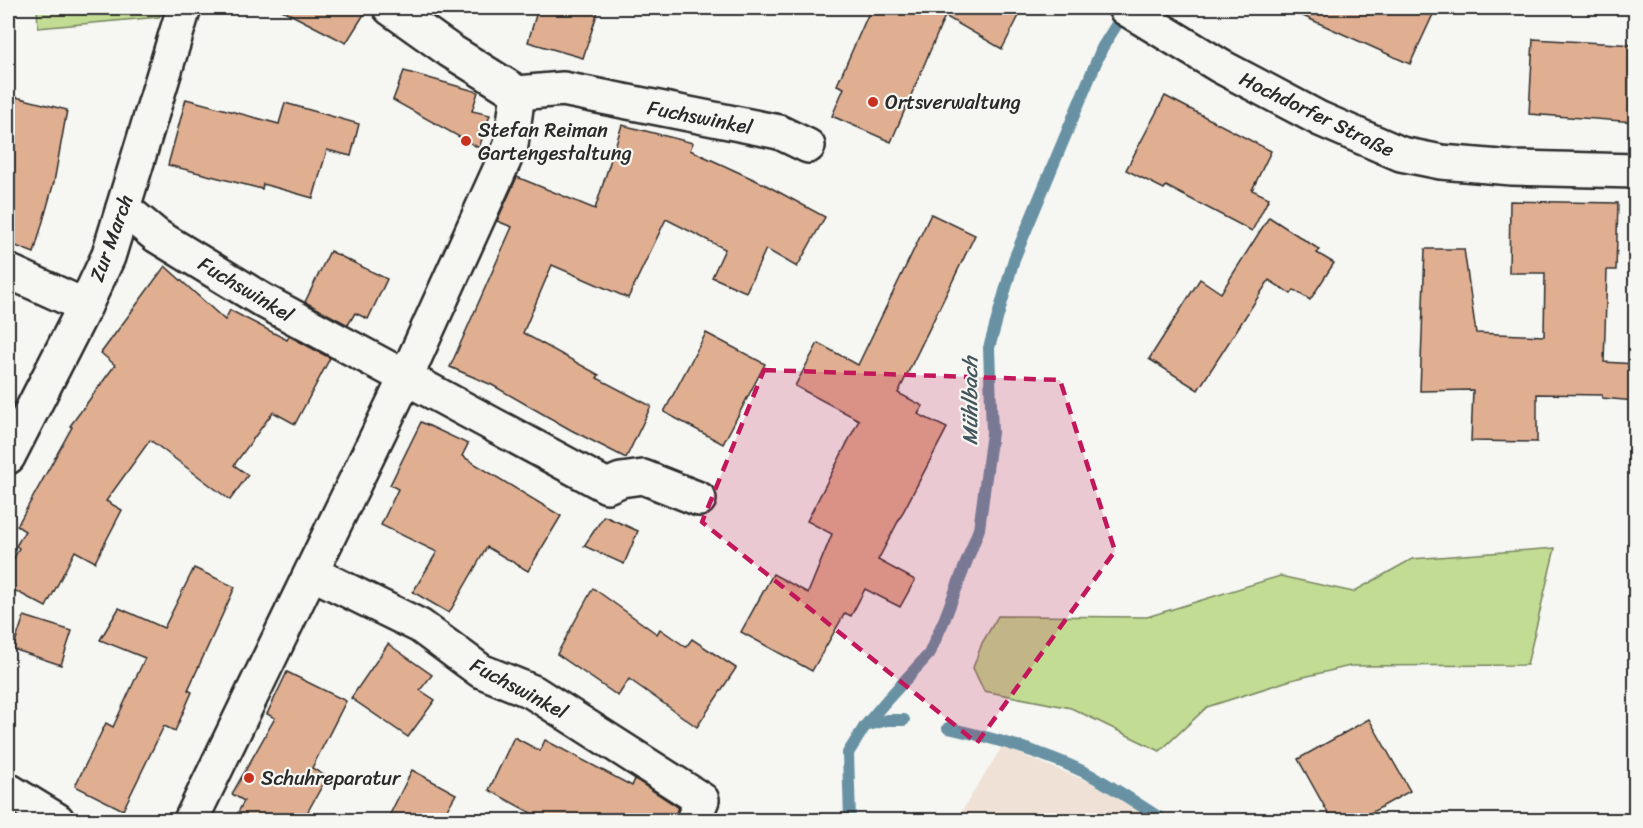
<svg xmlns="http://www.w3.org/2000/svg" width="1643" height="828" font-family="Sriracha,sans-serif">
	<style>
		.built { fill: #efe1d5 }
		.green { fill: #c2dc93; stroke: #76845f; stroke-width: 1.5 }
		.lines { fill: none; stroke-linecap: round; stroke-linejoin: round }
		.stream { stroke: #6892a3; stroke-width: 12 }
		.building { fill: #e0af92; stroke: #2b2b2b; stroke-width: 1.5 }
		.minor-casing { stroke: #2b2b2b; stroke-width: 38 }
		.minor { stroke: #f6f6f2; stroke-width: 33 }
		.marked { fill: #c2185b; fill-opacity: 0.2; stroke: #c2185b; stroke-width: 4.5; stroke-dasharray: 12 8; stroke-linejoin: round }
		.poi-dot { fill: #c8321e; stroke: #f6f6f2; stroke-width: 2 }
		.labels { text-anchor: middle; stroke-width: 4.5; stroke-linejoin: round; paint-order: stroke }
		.poi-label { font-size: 20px; fill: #2b2b2b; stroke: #f6f6f2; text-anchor: start }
		.street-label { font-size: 20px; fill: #2b2b2b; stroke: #f6f6f2 }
		.water-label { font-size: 21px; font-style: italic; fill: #44565d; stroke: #f6f6f2 }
	</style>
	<rect width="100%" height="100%" fill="#f6f6f2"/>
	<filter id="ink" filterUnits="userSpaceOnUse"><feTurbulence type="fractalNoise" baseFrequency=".0167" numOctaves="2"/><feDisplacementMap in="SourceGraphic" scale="12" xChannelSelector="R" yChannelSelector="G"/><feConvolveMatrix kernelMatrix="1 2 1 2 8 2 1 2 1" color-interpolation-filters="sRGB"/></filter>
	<g filter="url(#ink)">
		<polygon class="built" points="1002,747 1092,783 1154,820 956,820"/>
		<g class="green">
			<polygon points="37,8 163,8 159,17 38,28"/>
			<polygon points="1555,548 1527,665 1350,666 1291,680 1207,707 1160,751 1071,708 984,691 973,668 982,643 998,616 1147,617 1280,576 1353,592 1412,559"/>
		</g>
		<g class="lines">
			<g class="stream">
				<polyline points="865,726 887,720 904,720"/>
				<path d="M948,728C998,739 1051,754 1096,778C1119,791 1141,806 1163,820"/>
				<polyline points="850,820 848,753 865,726 886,701 929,654 945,618 979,529 992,433 989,348 1014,259 1102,48 1125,11"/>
			</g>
		</g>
		<g class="building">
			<polygon points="278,8 368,8 346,43"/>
			<polygon points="538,8 599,8 583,58 528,42"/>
			<polygon points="871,8 1023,8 1002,49 945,16 891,142 832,116 844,88 837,85"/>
			<polygon points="1285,8 1436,8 1410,64"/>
			<polygon points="1533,39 1635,45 1635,122 1529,114"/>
			<polygon points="404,71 478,92 472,111 490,115 479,148 393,100"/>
			<polygon points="8,95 67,110 54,182 34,253 8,243"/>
			<polygon points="1165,96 1271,151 1252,190 1269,198 1252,231 1166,186 1164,189 1126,170"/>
			<polygon points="186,99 279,124 285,103 359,124 351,156 327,150 313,198 263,184 262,189 168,165"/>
			<polygon points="622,125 693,143 690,150 764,184 825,217 797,267 766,249 746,292 712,277 725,249 666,219 628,298 552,265 523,333 599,375 597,378 651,406 626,458 571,430 492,385 450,367 512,227 497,221 517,177 595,209"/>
			<polygon points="1510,201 1618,203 1616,270 1607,270 1604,362 1635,364 1635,401 1602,398 1602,395 1537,394 1537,442 1471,441 1473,390 1420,391 1425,249 1464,249 1476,333 1544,336 1545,273 1509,273"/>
			<polygon points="931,214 975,235 898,393 923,406 918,414 947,428 878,560 915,580 900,607 865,589 851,616 845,613 812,671 741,632 773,574 808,593 832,534 807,521 859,420 795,386 818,343 858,365"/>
			<polygon points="1269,217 1320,250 1317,253 1334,263 1310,300 1294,290 1291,294 1269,280 1198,390 1149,359 1200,279 1221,293"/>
			<polygon points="330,251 387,279 368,319 355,313 348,325 305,302"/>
			<polygon points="165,266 225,320 230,310 287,340 289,336 330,358 295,424 273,412 234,465 248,475 230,500 150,440 106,501 122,510 95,562 75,551 46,607 8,587 8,571 19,548 16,546 25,531 17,526 72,427 70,426 115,365 101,353"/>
			<polygon points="706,333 765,364 723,444 664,412"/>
			<polygon points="421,422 468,444 462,456 561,516 528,571 487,547 449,613 413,592 437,552 381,525 398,489 390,485"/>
			<polygon points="604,516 638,531 624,564 584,546"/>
			<polygon points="194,568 235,587 188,690 192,692 175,731 164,726 123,810 75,786 106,723 113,727 145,658 100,640 119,608 164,628"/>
			<polygon points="593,588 657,634 660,629 686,647 692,639 736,668 697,727 629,679 618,696 557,654"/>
			<polygon points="24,616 72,631 61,665 13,649"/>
			<polygon points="388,644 432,675 420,690 435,700 408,737 351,698"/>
			<polygon points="287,672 346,701 312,768 327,777 303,820 234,820 244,801 232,794 275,718 267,714"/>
			<polygon points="1369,719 1410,791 1358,820 1332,820 1298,759"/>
			<polygon points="514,737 540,751 545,740 632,786 635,779 678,807 674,820 544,820 489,790"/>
			<polygon points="412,770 456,794 441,820 387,820"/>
		</g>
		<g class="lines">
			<defs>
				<g id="minor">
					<polyline points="390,8 449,50 518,93 563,89 779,132 808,146"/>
					<polyline points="1125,8 1220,66 1320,119 1401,154 1441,162 1512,168 1636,171"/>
					<polyline points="123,208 157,236 262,300 607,486 621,480 643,477 699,499"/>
					<polyline points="8,271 85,306"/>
					<polyline points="8,457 85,306 108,257 184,8"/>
					<polyline points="312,573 420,626 481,671 533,692 702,800 693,820"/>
					<polyline points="8,790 57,820"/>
					<polyline points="191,820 405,379 511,145 518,93"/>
				</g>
			</defs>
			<use href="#minor" class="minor-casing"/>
			<use href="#minor" class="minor"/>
		</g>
	</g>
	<path class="marked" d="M764,370L1060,380L1115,551L977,743L702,522Z"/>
	<g class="poi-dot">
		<circle cx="873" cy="102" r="6"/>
		<circle cx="466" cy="141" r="6"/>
		<circle cx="249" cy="778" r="6"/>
	</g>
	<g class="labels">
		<g class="poi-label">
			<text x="885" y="109">Ortsverwaltung</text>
			<text x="478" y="137">Stefan Reiman<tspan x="478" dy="23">Gartengestaltung</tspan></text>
			<text x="261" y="785">Schuhreparatur</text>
		</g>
		<g class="street-label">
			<text transform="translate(1317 114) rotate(26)" y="7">Hochdorfer Straße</text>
			<text transform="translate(700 117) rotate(11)" y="7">Fuchswinkel</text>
			<text transform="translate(111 238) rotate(-70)" y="7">Zur March</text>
			<text transform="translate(246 289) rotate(31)" y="7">Fuchswinkel</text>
			<text transform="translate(519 688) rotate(28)" y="7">Fuchswinkel</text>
		</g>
		<g class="water-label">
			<text transform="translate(970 401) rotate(-90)" y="7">Mühlbach</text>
		</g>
	</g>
	<rect width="1643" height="828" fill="none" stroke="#f6f6f2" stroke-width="30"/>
	<rect x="15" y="15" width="1613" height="798" fill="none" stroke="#2b2b2b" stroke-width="2" filter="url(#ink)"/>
</svg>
